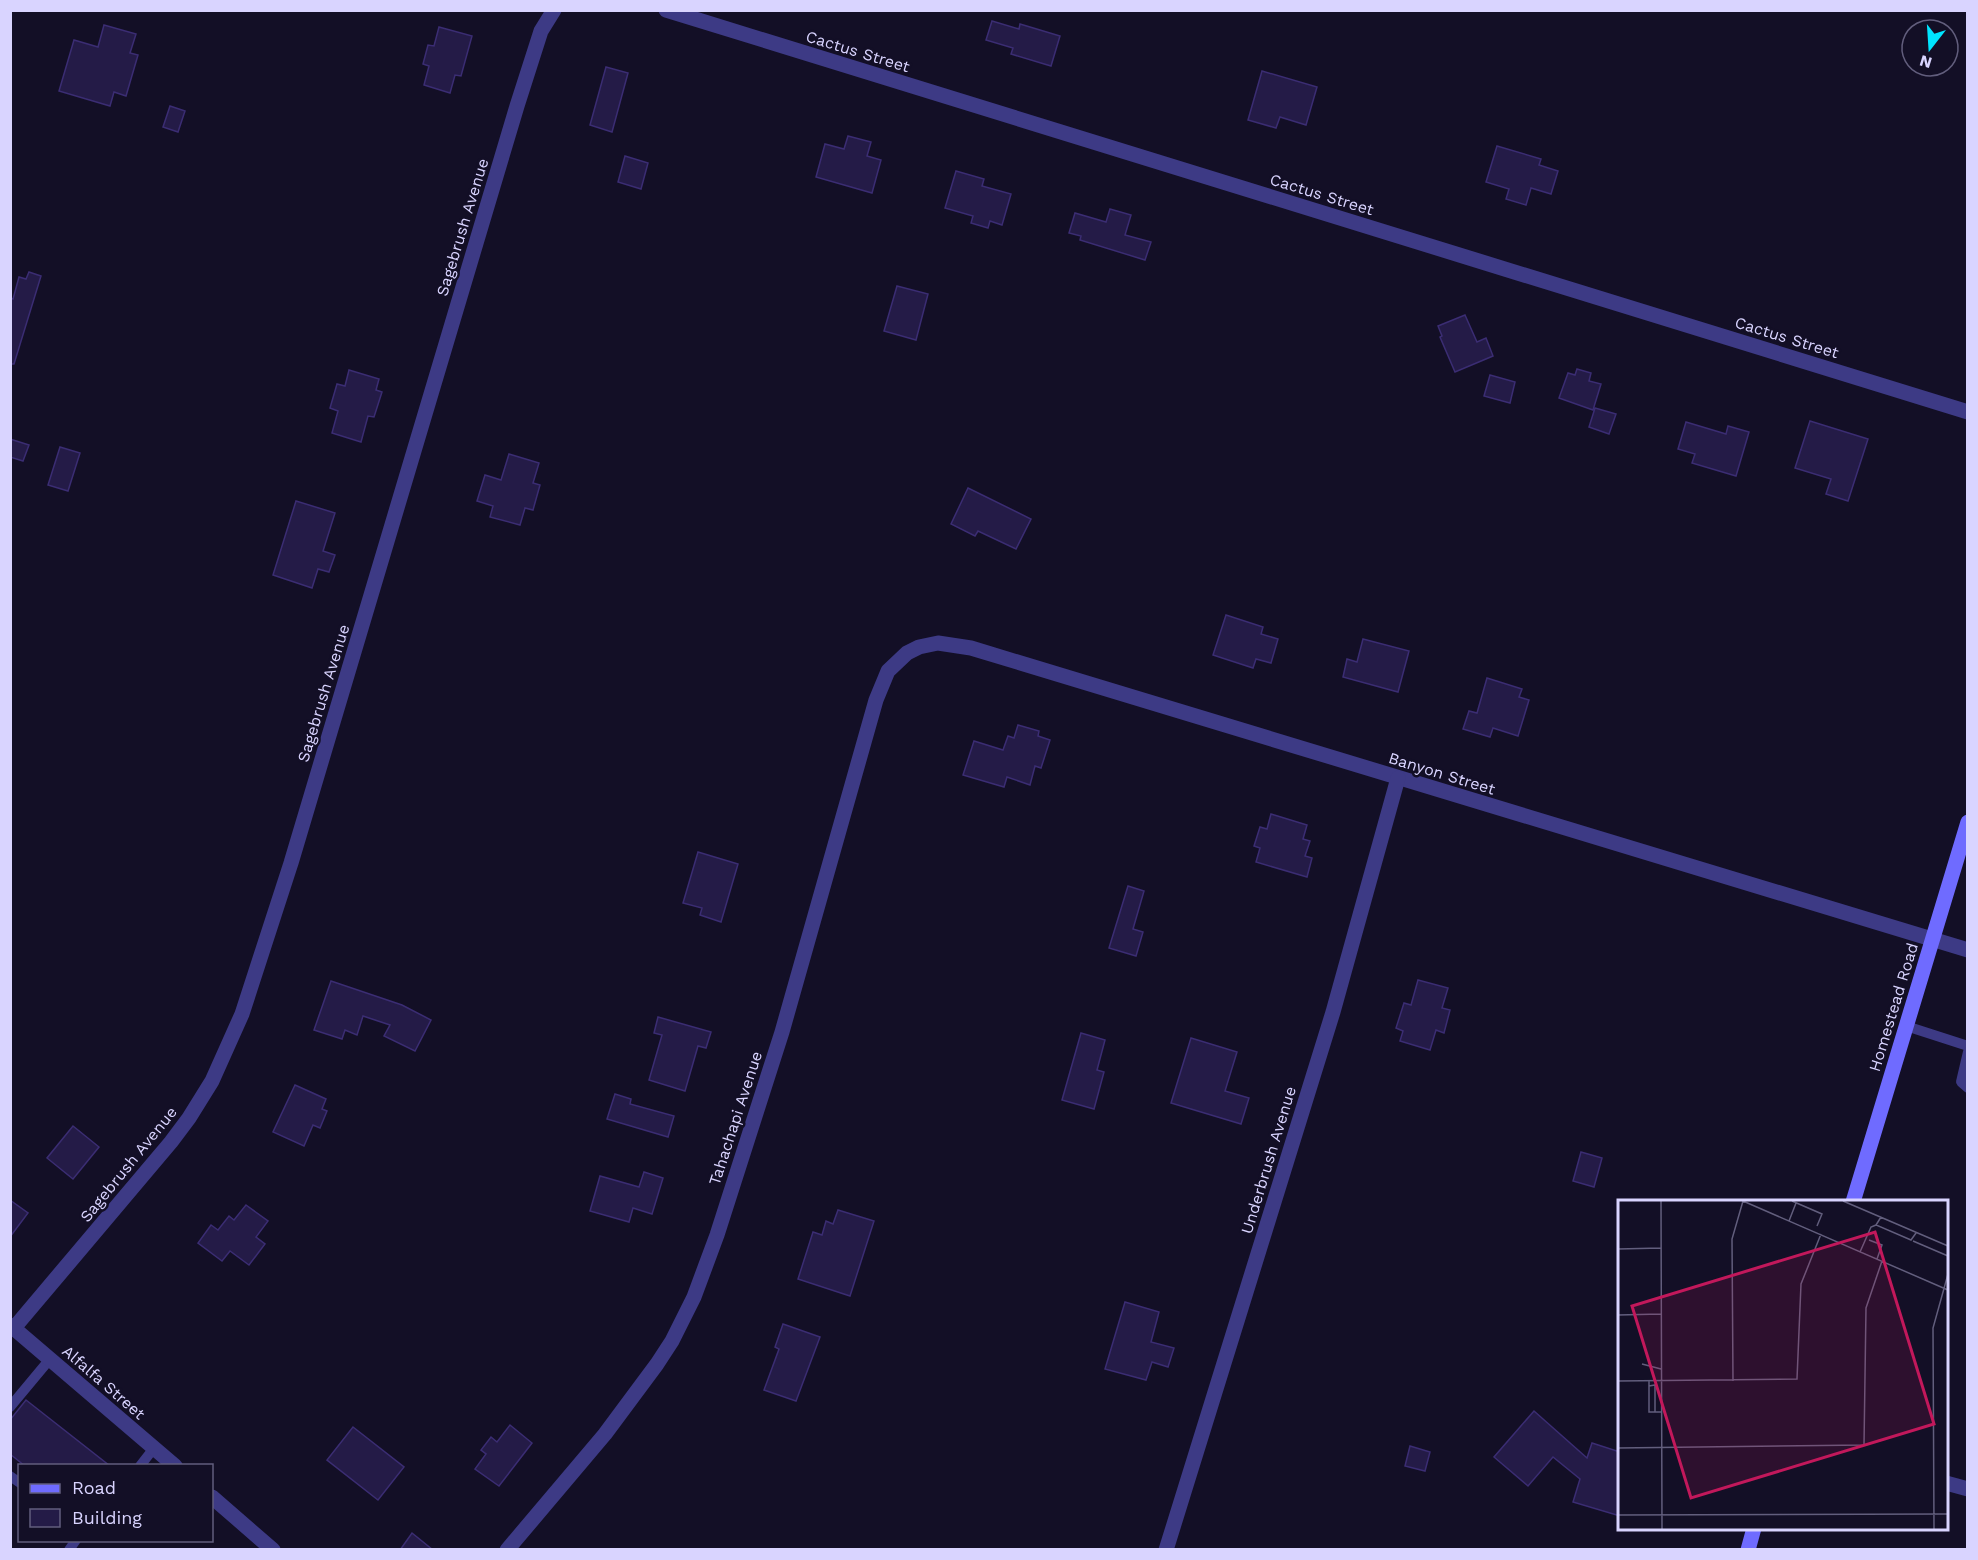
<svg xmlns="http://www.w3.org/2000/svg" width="1978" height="1560" font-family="'Work Sans',sans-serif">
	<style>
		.building { fill: #241b47; stroke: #3b2d73; stroke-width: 1.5 }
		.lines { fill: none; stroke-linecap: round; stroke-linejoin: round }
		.service { stroke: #3d3a85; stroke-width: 10 }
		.minor { stroke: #3d3a85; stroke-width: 15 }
		.secondary { stroke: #6f6bff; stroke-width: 15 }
		.labels { text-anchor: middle; stroke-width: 5; stroke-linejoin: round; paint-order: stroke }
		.street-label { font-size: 16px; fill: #d9d4ff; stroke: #130f26 }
		.inset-road { fill: none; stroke: #625e7d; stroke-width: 1.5 }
		.view { fill: #c2185b; fill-opacity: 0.15; stroke: #c2185b; stroke-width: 3 }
		.inset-edge { fill: none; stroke: #d9d4ff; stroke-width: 3 }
	</style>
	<rect width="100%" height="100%" fill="#130f26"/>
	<g class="building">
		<polygon points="992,21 1019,29 1020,24 1060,36 1051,66 1011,54 1013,48 986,40"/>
		<polygon points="104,25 136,34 130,53 138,55 126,96 114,92 110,106 59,91 74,40 98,47"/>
		<polygon points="439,27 472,36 461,76 455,75 450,93 424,85 429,66 423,64 428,45 434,46"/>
		<polygon points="606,67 628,73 612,132 590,125"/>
		<polygon points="1262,71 1317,87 1306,125 1280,117 1276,128 1248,120"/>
		<polygon points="170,106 185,111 178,132 163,127"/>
		<polygon points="848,136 871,142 867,156 881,160 872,193 816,177 825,144 844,149"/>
		<polygon points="1497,146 1541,159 1539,165 1558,171 1551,194 1531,188 1526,205 1506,199 1509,189 1486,182"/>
		<polygon points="625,156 648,163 641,189 618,182"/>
		<polygon points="956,171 984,179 982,186 1011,194 1002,225 990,221 988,228 971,223 973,216 945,208"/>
		<polygon points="1110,209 1131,215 1125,235 1151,242 1145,260 1080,240 1081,236 1069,233 1075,213 1106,222"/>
		<polygon points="29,272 41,276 14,364 10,364 10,298 13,299 19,277 26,279"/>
		<polygon points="897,286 928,294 916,340 884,331"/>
		<polygon points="1465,315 1477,342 1486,338 1493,356 1455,372 1440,337 1442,336 1438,326"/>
		<polygon points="1577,369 1591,373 1589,381 1601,384 1593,410 1559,398 1568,373 1575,375"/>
		<polygon points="349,370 379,379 376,390 382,392 374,417 368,416 361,442 332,433 338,411 330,408 337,384 345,386"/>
		<polygon points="1490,375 1515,382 1510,403 1484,396"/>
		<polygon points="1595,408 1616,414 1609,434 1589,427"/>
		<polygon points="1810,421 1868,439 1848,501 1826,494 1831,479 1795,468"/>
		<polygon points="1686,422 1726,434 1728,426 1749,432 1736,476 1692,463 1695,454 1678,449"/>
		<polygon points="10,439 29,445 23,461 10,457"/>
		<polygon points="60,447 80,453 68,491 48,485"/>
		<polygon points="509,454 539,463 533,483 540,485 533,510 525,508 520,525 490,517 493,506 477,501 485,475 501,480"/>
		<polygon points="968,488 1031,519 1016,549 978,531 975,536 951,524"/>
		<polygon points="296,501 335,513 323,551 335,555 329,572 318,569 312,588 273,575"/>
		<polygon points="1226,615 1263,627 1261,634 1278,639 1271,663 1256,659 1253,668 1213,655"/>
		<polygon points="1363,639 1409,651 1398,692 1343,677 1347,659 1357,662"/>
		<polygon points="1487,678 1522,689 1519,697 1529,700 1518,736 1493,728 1490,737 1463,729 1469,711 1477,713"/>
		<polygon points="1018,725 1039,731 1038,736 1050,740 1041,768 1035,766 1030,785 1007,777 1004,787 963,775 974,741 1003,750 1008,736 1014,738"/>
		<polygon points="1271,814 1307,825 1303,839 1310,841 1305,856 1312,858 1307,877 1256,862 1260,848 1254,846 1260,827 1267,829"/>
		<polygon points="698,852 738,864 721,922 700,915 702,908 683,903"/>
		<polygon points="1128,886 1144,891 1133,929 1143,932 1136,956 1109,948"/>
		<polygon points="1418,980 1448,988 1442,1008 1450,1010 1444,1033 1436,1030 1430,1050 1400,1041 1403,1031 1396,1028 1404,1003 1411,1005"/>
		<polygon points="331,981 402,1005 431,1020 415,1051 384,1036 390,1025 363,1016 357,1035 345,1030 342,1039 314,1030"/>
		<polygon points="658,1017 711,1032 706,1048 698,1046 685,1091 649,1080 662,1035 654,1033"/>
		<polygon points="1081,1033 1105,1040 1097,1070 1104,1072 1094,1109 1062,1100"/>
		<polygon points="1191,1038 1237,1052 1225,1091 1249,1098 1241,1124 1171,1103"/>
		<polygon points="295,1085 326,1099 322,1109 327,1111 320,1128 313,1125 304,1146 273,1132"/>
		<polygon points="615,1094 631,1099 630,1104 674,1116 668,1137 607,1119"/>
		<polygon points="73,1126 99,1147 73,1179 47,1158"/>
		<polygon points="1581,1152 1602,1158 1594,1187 1573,1181"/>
		<polygon points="644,1172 663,1178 652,1214 633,1208 629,1222 590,1211 600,1176 639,1187"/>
		<polygon points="10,1200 28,1213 10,1237"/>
		<polygon points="246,1205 268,1221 256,1237 265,1244 249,1265 230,1251 222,1261 198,1243 211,1225 218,1230 229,1216 234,1220"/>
		<polygon points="838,1210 874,1221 850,1296 798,1279 813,1232 822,1235 826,1221 833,1224"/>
		<polygon points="1125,1302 1159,1312 1151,1342 1174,1348 1168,1367 1152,1362 1146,1380 1105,1369"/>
		<polygon points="783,1324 820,1337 796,1401 764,1390 779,1349 775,1347"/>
		<polygon points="26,1400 110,1466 25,1466 10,1454 10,1420"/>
		<polygon points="1534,1411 1587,1458 1592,1443 1620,1452 1620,1516 1573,1502 1580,1479 1553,1457 1528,1486 1494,1457"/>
		<polygon points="510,1425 532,1443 499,1486 475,1469 486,1454 481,1450 491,1437 497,1442"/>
		<polygon points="353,1427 404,1467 378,1500 327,1460"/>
		<polygon points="1410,1446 1430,1452 1425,1471 1405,1466"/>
		<polygon points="412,1533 433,1550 400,1550"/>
	</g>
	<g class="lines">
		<g class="service">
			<polyline points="1906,1026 1968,1046"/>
			<polyline points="1968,1052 1961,1082 1968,1088"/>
			<polyline points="10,1407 50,1359"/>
			<polyline points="140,1466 154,1448"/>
			<polyline points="10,1476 20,1483"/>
			<polyline points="69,1550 76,1540"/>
		</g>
		<g class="minor">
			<polyline points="666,10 1968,412"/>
			<polyline points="10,1325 175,1466"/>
			<polyline points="14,1328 171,1142 189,1118 212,1081 242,1014 291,863 517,106 541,31 554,10"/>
			<polyline points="1946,1483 1968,1489"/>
			<polyline points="212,1497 273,1550"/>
			<polyline points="507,1550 605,1434 657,1364 672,1341 694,1297 717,1235 782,1032 876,700 888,671 907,653 919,647 938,643 971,648 1968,950"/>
			<polyline points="1166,1550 1333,1012 1398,778"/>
		</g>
		<g class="secondary">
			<polyline points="1853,1202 1968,822"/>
			<polyline points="1748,1550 1754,1528"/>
		</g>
	</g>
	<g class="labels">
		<g class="street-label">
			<text transform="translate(858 51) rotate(17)" y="6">Cactus Street</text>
			<text transform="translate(1322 194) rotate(17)" y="6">Cactus Street</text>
			<text transform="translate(462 227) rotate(-73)" y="6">Sagebrush Avenue</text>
			<text transform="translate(1787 337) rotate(17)" y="6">Cactus Street</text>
			<text transform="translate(323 693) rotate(-73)" y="6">Sagebrush Avenue</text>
			<text transform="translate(1442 773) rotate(17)" y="6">Banyon Street</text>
			<text transform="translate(1893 1007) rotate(-73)" y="6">Homestead Road</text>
			<text transform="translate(735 1118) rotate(-72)" y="6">Tahachapi Avenue</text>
			<text transform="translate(1268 1160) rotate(-73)" y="6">Underbrush Avenue</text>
			<text transform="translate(128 1164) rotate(-51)" y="6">Sagebrush Avenue</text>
			<text transform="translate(104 1382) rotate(41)" y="6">Alfalfa Street</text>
		</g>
	</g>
	<g transform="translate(1618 1200)">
		<rect width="330" height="330" fill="#130f26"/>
		<path class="inset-road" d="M43,1L44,329M125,1L330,90M174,1L204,14L199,26M225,1L330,46M263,17L258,25L293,40L298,33M171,21L178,3M251,40L264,45L259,59M295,41L330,56M0,49L43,48M242,52L253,27L258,25M0,115L43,114M24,164L43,169M0,181L179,179L183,84L203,34M31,181V212H43M115,181L114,39L125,1M31,186L37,185V212M0,248L246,245L248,108L264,61M0,315L330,314M316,329L315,128L330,74"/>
		<path class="view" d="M257,32L316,224L73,298L14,106Z"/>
		<rect width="330" height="330" class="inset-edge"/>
	</g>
	<rect width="1978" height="1560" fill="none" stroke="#d9d4ff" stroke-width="24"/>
	<rect x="18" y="1464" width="195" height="78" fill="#130f26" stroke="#625e7d" stroke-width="1.5"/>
	<rect x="30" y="1484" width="30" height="9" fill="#6f6bff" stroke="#625e7d" stroke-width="1.5"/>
	<text x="72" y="1494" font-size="18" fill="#d9d4ff">Road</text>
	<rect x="30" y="1509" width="30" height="18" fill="#241b47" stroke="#625e7d" stroke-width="1.5"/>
	<text x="72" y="1524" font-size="18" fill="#d9d4ff">Building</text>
	<g transform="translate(1930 48) rotate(197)"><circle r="28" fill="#130f26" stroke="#625e7d" stroke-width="1.5"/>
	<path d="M0-4.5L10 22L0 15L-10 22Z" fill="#00e5ff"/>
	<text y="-9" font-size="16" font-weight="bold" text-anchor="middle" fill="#d9d4ff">N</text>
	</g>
</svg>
